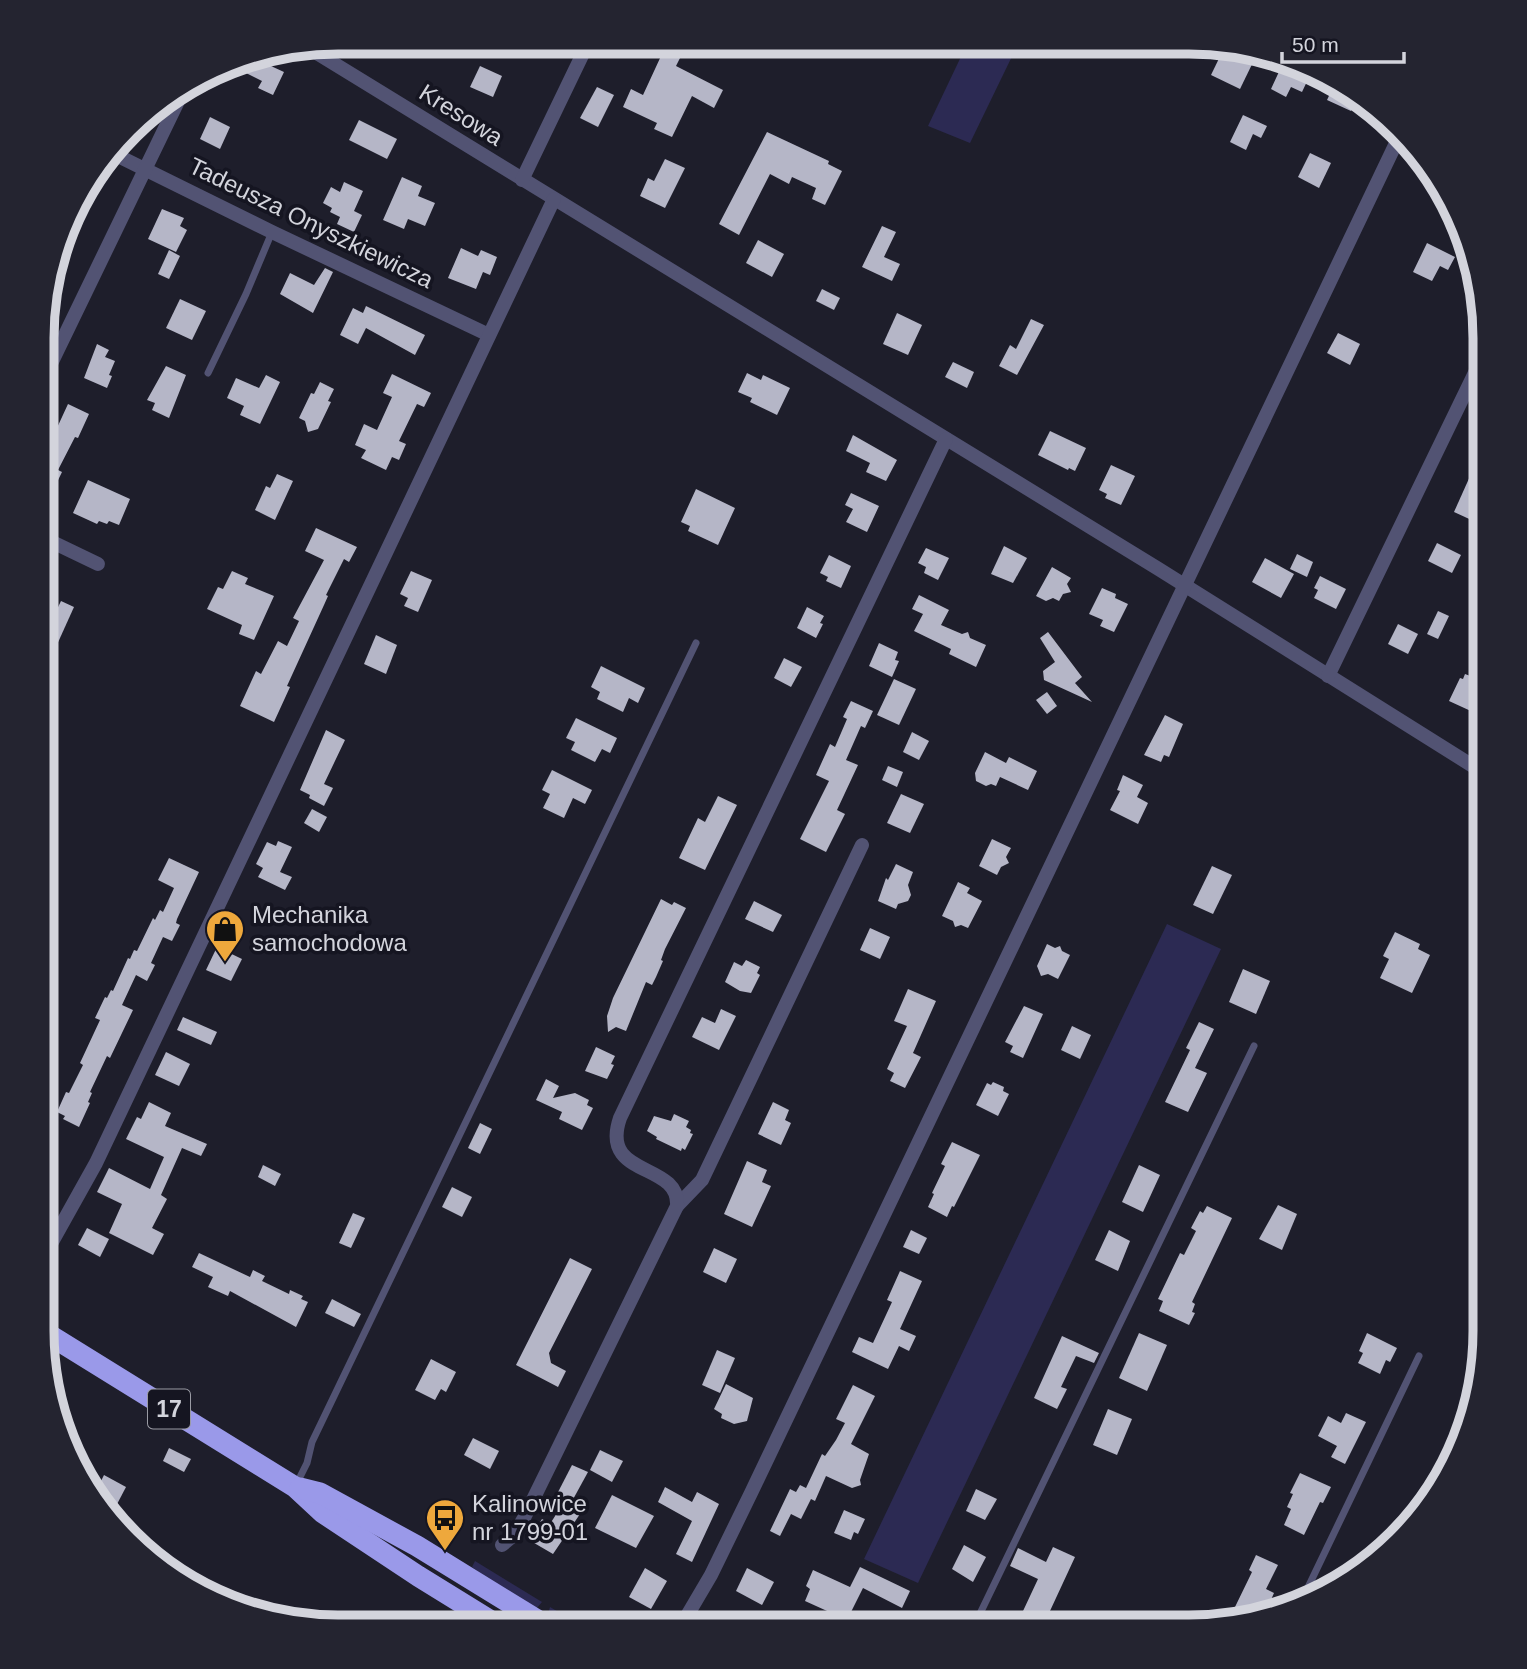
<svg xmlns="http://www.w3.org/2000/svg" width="1527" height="1669" font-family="Helvetica,sans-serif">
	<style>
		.green { fill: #2c2a53 }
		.building { fill: #b5b6c7 }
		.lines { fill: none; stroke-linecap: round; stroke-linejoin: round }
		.lane { stroke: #525373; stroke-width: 7 }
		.street { stroke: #525373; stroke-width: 14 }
		.highway { stroke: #9a99e9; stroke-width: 21 }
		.labels { text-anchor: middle; stroke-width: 7; stroke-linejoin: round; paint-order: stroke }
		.shield { fill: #151521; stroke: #9a9ba4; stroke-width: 2 }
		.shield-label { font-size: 23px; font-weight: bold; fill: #d3d4dc }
		.street-label { font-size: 24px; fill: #d3d4dc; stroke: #151521 }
		.poi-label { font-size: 24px; fill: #d3d4dc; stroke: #151521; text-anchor: start }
		.rim { fill: none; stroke: #d3d4dc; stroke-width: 9 }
	</style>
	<rect width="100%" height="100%" fill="#1e1e2b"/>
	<g class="green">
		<polygon points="967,44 1018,44 970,143 928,126"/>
		<polygon points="1167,924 1221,949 918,1583 864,1559"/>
		<polygon points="475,1561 542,1602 536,1609 507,1593 472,1567"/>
		<polygon points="550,1607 582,1626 561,1626 547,1618"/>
	</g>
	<g class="building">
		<polygon points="667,43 684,50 676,66 723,90 714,108 692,96 672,137 654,129 657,123 623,107 631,89 643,95"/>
		<polygon points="1226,44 1257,54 1240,89 1211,75"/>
		<polygon points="264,54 260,61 284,72 273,95 258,88 262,81 230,65 242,58"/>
		<polygon points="1283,63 1311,73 1302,92 1291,87 1286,97 1271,89"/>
		<polygon points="480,66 502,76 493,97 470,87"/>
		<polygon points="1336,81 1356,100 1351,111 1327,100"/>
		<polygon points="597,87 614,95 598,127 580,118"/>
		<polygon points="1243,115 1267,126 1261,138 1253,134 1246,150 1230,142"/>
		<polygon points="210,117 230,127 220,149 200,139"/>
		<polygon points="359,120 397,139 387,159 349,140"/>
		<polygon points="767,132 829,161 828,164 842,171 825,205 812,199 816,188 792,177 789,184 770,174 739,235 719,224"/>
		<polygon points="1310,153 1331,163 1319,188 1298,177"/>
		<polygon points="665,159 685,168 665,208 640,196 648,178 654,181"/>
		<polygon points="402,177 422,186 418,196 435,203 425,226 408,219 404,229 383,220"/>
		<polygon points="344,182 363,191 354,211 362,215 354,232 337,224 340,217 330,212 332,208 323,203 331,187 340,192"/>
		<polygon points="85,185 97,191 91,203 79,198"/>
		<polygon points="162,209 184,218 180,226 187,230 176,252 148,239"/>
		<polygon points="882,226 896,232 884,257 900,264 892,281 862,267"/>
		<polygon points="758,240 784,254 772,277 746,263"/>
		<polygon points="1427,243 1455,257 1448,270 1440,266 1432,281 1413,272"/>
		<polygon points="461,248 478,256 481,250 497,257 490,275 483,272 476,289 448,278"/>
		<polygon points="169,250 180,256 169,279 158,274"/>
		<polygon points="325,268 333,272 313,313 280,294 290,273 314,285"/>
		<polygon points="822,289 840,298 834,310 816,301"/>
		<polygon points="180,299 206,311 192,340 166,328"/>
		<polygon points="366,306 425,335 415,355 366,328 358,344 340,335 353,308 363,313"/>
		<polygon points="897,313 922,325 908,355 883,344"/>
		<polygon points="1031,319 1044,325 1017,375 999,366 1010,345 1016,349"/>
		<polygon points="1338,333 1360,344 1350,365 1327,353"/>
		<polygon points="97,344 109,350 105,357 115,361 109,375 112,376 107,388 84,378"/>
		<polygon points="953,362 974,372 967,388 945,377"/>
		<polygon points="166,366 186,375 169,418 152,410 155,403 147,400"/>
		<polygon points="747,373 761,380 763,375 790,388 777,415 750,402 752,398 738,392"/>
		<polygon points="392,374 431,393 424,407 417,404 399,441 406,444 399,460 392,457 386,470 361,458 366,450 355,445 364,424 377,430 392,397 383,393"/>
		<polygon points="266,375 280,382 260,424 240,415 244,406 227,398 236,378 259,388"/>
		<polygon points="320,382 334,389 328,401 331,402 318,429 308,432 305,421 299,418 311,393 314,394"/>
		<polygon points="68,404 89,414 78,438 75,437 58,470 62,472 47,503 47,427 56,430"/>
		<polygon points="1050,431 1086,448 1075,471 1069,468 1068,470 1038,455"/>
		<polygon points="853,435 897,460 886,481 866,472 870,463 846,451"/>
		<polygon points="1484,445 1484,508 1478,523 1454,512"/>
		<polygon points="1111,465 1135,476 1121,505 1105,498 1107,494 1099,490"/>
		<polygon points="277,474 293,481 275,520 255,510 266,486 270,488"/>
		<polygon points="88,480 130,499 119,525 109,521 107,524 99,521 97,524 73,513"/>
		<polygon points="696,489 735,508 718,545 688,531 690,526 681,522"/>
		<polygon points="851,493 879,506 867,532 846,522 853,509 845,505"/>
		<polygon points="316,528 357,547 349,562 344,559 326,595 328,596 324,605 287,686 290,687 274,722 240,706 256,671 261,674 278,641 287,646 299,621 293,618 324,560 305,551"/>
		<polygon points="1437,543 1461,555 1452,573 1428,561"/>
		<polygon points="1004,546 1027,558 1013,583 991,574"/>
		<polygon points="926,548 949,558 938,580 924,573 926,567 918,563"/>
		<polygon points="1297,554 1313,562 1307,577 1290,569"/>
		<polygon points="829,555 851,566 841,588 826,581 828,577 820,573"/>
		<polygon points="1265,558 1294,574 1281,598 1252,582"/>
		<polygon points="1052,567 1071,578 1067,584 1071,592 1063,594 1059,601 1053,598 1046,601 1036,596"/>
		<polygon points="232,571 248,578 245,584 274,596 254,640 239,634 242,625 207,609 218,587 223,589"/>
		<polygon points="411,571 432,580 418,612 404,606 408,598 400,594"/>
		<polygon points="1320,576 1346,589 1336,609 1314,598 1318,590 1314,588"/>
		<polygon points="1102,588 1116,594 1115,598 1128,604 1114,632 1100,626 1103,620 1089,614"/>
		<polygon points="919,595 949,610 941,625 962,634 968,632 970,638 986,645 976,667 949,654 951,649 914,631 923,614 912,609"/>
		<polygon points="61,601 74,607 46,669 46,632"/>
		<polygon points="807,607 824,616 820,623 823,624 816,638 797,628"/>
		<polygon points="1438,611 1449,616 1438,639 1427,634"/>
		<polygon points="1398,624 1418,634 1408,654 1388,644"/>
		<polygon points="1048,632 1082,677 1075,683 1092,702 1044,680 1043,671 1055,662 1040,638"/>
		<polygon points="376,635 397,645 386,674 364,664"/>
		<polygon points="879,643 898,652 895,660 899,661 892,677 869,666"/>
		<polygon points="1484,653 1484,687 1473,712 1449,701 1460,678 1463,679 1465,674 1473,677"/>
		<polygon points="784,658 802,667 791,687 774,678"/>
		<polygon points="601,666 645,688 638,703 629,698 623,712 597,699 600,692 591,687"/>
		<polygon points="894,679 916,689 899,725 877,715"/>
		<polygon points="1047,692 1057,706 1047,714 1036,700"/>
		<polygon points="851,701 873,711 865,728 861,726 846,760 858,765 837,810 845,814 826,852 800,839 829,781 816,775 830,744 835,747 847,719 843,717"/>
		<polygon points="1165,715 1183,724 1169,757 1164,755 1161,762 1144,755"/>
		<polygon points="576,718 617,738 610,753 602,749 595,762 571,750 575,742 566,738"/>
		<polygon points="326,730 345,740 324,784 333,788 324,806 309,798 310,795 300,790"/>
		<polygon points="912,732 929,741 919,760 903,752"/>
		<polygon points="985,752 1006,763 1009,757 1037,771 1028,790 1000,777 996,786 991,784 986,786 976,781 975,773"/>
		<polygon points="888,766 903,772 897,787 882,780"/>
		<polygon points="552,770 592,790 585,804 573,798 564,818 543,808 550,794 542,790"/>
		<polygon points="1123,775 1143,785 1137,797 1148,803 1138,824 1110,810 1120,791 1117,790"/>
		<polygon points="901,794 924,804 910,833 887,823"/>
		<polygon points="718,796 737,805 705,870 679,858 698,818 705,822"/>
		<polygon points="312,809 327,817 319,832 304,823"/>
		<polygon points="992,839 1011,848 1006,857 1009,863 1001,867 997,875 979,866"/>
		<polygon points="278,841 292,847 280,872 292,877 285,890 258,877 263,868 256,864 267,842 276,846"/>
		<polygon points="169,858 199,872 177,919 176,923 180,925 172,941 163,937 151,963 155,965 147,981 136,975 122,1005 133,1010 110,1058 107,1056 90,1092 92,1093 88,1102 90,1103 79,1127 63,1119 65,1116 57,1112 66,1092 69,1093 83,1065 80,1063 100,1020 95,1018 105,997 107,998 111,990 113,991 128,958 130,959 134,950 137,951 153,918 155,920 160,910 163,912 174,888 158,880"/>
		<polygon points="896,864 913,872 908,885 911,895 908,901 898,904 896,909 878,901 886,878 888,880"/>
		<polygon points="1212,866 1232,875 1213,914 1193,905"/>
		<polygon points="958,882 970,888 967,893 982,901 968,928 961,925 955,927 953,921 942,916"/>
		<polygon points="661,899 672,905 674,902 686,908 665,949 661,960 663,961 656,977 652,985 646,982 626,1031 616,1027 608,1032 607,1016 613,998"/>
		<polygon points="754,901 782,915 773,932 745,919"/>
		<polygon points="870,928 890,937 880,959 860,950"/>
		<polygon points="1395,932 1420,944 1418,949 1430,955 1412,993 1380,978 1389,959 1383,956"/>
		<polygon points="1047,944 1055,948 1060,946 1062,951 1070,955 1058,979 1048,974 1041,976 1037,966"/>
		<polygon points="217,947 242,959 231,981 206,970"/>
		<polygon points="746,960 760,967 757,973 760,975 751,993 740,991 725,982 734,962 742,966"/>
		<polygon points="1243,969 1270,981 1256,1014 1229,1002"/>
		<polygon points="908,989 936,1001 913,1053 921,1057 905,1088 890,1081 894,1073 887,1069 907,1026 894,1021"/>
		<polygon points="1024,1006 1043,1014 1023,1058 1010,1052 1013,1046 1005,1042"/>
		<polygon points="721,1009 736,1016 719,1050 692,1037 702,1017 715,1023"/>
		<polygon points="183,1017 217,1032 211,1045 177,1030"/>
		<polygon points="1199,1022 1214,1029 1195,1068 1207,1073 1188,1112 1165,1102 1190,1050 1186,1048"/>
		<polygon points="1072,1026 1091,1035 1080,1059 1061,1050"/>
		<polygon points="596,1047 615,1056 611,1064 614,1065 607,1079 585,1071"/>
		<polygon points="166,1052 190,1064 179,1086 155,1075"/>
		<polygon points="546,1079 559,1086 553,1098 575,1093 589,1100 587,1105 593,1108 582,1130 559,1119 562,1112 536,1100"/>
		<polygon points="993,1082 1004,1087 1003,1091 1009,1094 998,1116 976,1105 987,1083 991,1085"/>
		<polygon points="149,1102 171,1113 165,1126 207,1144 201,1156 182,1148 161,1195 167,1199 152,1228 164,1234 153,1255 109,1233 122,1204 97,1192 109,1168 150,1189 164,1157 126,1139 137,1117 141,1119"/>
		<polygon points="773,1102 789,1110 785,1120 791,1123 781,1145 758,1134"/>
		<polygon points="674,1114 689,1121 686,1127 691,1130 690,1133 693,1134 685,1150 682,1148 681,1151 656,1139 657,1137 647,1131 654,1116 671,1121"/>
		<polygon points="480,1123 492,1129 480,1154 468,1148"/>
		<polygon points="952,1142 980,1155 954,1207 952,1206 947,1217 928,1207 934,1194 932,1193 945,1166 941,1164"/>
		<polygon points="747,1161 767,1170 762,1182 771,1186 752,1227 724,1214"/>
		<polygon points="263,1165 281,1174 275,1186 258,1177"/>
		<polygon points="1139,1165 1160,1175 1143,1212 1122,1202"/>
		<polygon points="452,1187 472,1197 462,1217 442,1207"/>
		<polygon points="1278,1205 1297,1214 1282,1250 1259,1239"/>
		<polygon points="1207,1206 1232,1218 1192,1302 1195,1304 1192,1312 1195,1313 1189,1325 1159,1311 1163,1301 1158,1299 1180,1253 1184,1255 1196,1231 1191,1228 1200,1211 1203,1213"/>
		<polygon points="353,1213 365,1218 351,1248 339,1243"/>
		<polygon points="87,1228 109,1239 100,1257 78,1245"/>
		<polygon points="911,1230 927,1238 919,1254 903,1247"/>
		<polygon points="1109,1230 1130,1241 1118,1271 1095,1260"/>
		<polygon points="714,1248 737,1259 726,1283 703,1272"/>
		<polygon points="199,1253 250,1277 253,1270 265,1276 262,1281 289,1294 290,1290 303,1296 301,1299 308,1302 296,1327 230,1291 228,1296 208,1287 213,1277 192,1267"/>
		<polygon points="570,1258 592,1269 549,1353 551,1363 566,1371 558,1387 516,1365"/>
		<polygon points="900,1271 922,1281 900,1329 916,1336 909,1351 899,1346 888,1369 852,1352 859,1337 873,1343 892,1302 887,1300"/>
		<polygon points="332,1299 361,1314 354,1327 325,1313"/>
		<polygon points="1139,1333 1167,1345 1147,1391 1119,1378"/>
		<polygon points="1367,1333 1397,1348 1390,1362 1386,1360 1380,1374 1358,1363 1363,1353 1359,1351"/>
		<polygon points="1062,1336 1099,1353 1094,1363 1076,1356 1061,1387 1067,1389 1057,1409 1034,1398"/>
		<polygon points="717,1350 735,1358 720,1393 702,1385"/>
		<polygon points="431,1359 456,1372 446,1392 441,1389 435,1400 415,1390"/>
		<polygon points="726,1384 753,1398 747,1421 734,1424 721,1418 722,1414 714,1409"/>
		<polygon points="853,1385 875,1396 851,1444 869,1454 860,1480 861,1485 852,1488 826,1476 815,1501 811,1499 801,1519 791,1514 780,1536 770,1531 790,1489 796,1492 800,1485 806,1488 822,1454 825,1456 836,1440 845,1423 836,1419"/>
		<polygon points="1108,1409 1132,1419 1117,1455 1093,1445"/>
		<polygon points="1346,1413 1366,1422 1345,1464 1331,1457 1337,1446 1318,1436 1328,1416 1341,1423"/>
		<polygon points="473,1438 499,1451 490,1469 464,1455"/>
		<polygon points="169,1448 191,1459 184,1472 163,1461"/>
		<polygon points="600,1450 623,1461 612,1482 590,1470"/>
		<polygon points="572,1465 588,1472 571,1503 556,1496"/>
		<polygon points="1300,1473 1331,1487 1323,1503 1320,1502 1304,1535 1284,1525 1291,1509 1287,1507 1293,1494 1290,1493"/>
		<polygon points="104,1475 126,1487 115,1508 93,1497"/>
		<polygon points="665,1487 692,1502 697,1492 719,1504 692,1562 676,1554 692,1521 658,1502"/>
		<polygon points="976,1489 997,1499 985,1520 966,1511"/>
		<polygon points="612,1495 654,1516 636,1548 595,1528"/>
		<polygon points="562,1505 580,1514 553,1554 529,1540 542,1519 550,1524"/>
		<polygon points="844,1510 865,1519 858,1534 854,1532 851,1540 834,1533"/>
		<polygon points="964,1545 986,1557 973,1582 952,1569"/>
		<polygon points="1053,1547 1075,1557 1043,1626 1016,1626 1038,1579 1010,1566 1018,1548 1046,1562"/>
		<polygon points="1256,1555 1278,1565 1266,1589 1274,1593 1270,1602 1272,1603 1266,1615 1235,1621 1240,1610 1235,1607 1252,1572 1249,1570"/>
		<polygon points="860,1567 910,1591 902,1608 863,1588 847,1620 805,1601 810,1589 806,1586 813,1570 850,1587"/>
		<polygon points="645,1568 667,1581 651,1609 629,1597"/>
		<polygon points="747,1568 774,1582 762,1605 736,1591"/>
	</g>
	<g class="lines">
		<g class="lane">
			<polyline points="208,373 246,294 272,232"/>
			<polyline points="297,1483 307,1463 312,1442 696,643"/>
			<polyline points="1300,1604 1419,1356"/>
			<polyline points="974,1626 1254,1046"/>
		</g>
		<g class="street">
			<polyline points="307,47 1157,568 1484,773"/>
			<polyline points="112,153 272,232 489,335"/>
			<polyline points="522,180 588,43"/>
			<polyline points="47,372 182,93"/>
			<polyline points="46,539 98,564"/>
			<polyline points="1328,676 1484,354"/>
			<polyline points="677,1206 702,1180 862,845"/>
			<polyline points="43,1258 96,1163 554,199"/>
			<path d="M502,1545L515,1534L524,1518L677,1206C680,1161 599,1179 620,1118L946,439"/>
			<polyline points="681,1626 711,1575 751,1493 1398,139"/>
		</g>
		<g class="highway">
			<polyline points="43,1331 295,1487 323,1513 418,1576 499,1626"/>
			<polyline points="300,1488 320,1493 417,1546 547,1626"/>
		</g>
	</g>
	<defs>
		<symbol id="shop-pin" viewBox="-11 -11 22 30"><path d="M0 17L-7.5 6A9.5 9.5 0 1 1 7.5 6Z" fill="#eea83c" stroke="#151521"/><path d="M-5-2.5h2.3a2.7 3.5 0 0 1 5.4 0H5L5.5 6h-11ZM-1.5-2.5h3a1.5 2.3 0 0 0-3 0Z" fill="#111"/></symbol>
		<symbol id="bus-pin" viewBox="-11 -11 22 30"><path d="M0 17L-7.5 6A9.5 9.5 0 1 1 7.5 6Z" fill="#eea83c" stroke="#151521"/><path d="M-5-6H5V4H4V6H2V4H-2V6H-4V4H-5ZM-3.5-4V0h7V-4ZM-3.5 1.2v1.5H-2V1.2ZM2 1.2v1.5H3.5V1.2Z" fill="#111"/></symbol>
	</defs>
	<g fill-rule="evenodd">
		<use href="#shop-pin" x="203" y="907" width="44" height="60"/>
		<use href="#bus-pin" x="423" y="1496" width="44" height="60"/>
	</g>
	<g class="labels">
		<rect class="shield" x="148" y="1389.5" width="42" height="39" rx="5"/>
		<g class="shield-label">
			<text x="169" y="1417">17</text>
		</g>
		<g class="street-label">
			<text transform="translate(461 115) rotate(32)" y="8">Kresowa</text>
			<text transform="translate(311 223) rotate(26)" y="8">Tadeusza Onyszkiewicza</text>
		</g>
		<g class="poi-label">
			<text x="252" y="923">Mechanika<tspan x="252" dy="28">samochodowa</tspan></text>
			<text x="472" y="1512">Kalinowice<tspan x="472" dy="28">nr 1799-01</tspan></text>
		</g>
	</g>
	<path d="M0 0H1527V1669H0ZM338 54H1189A284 284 0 0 1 1473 338V1331A284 284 0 0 1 1189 1615H338A284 284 0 0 1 54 1331V338A284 284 0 0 1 338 54Z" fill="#242430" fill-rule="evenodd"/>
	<path class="rim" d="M338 54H1189A284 284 0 0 1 1473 338V1331A284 284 0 0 1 1189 1615H338A284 284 0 0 1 54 1331V338A284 284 0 0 1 338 54Z"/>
	<path d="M1282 52v10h122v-10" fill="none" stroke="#d3d4dc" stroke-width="3.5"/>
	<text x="1292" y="52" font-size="21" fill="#d3d4dc" stroke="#151521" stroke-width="5" paint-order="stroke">50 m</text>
</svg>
